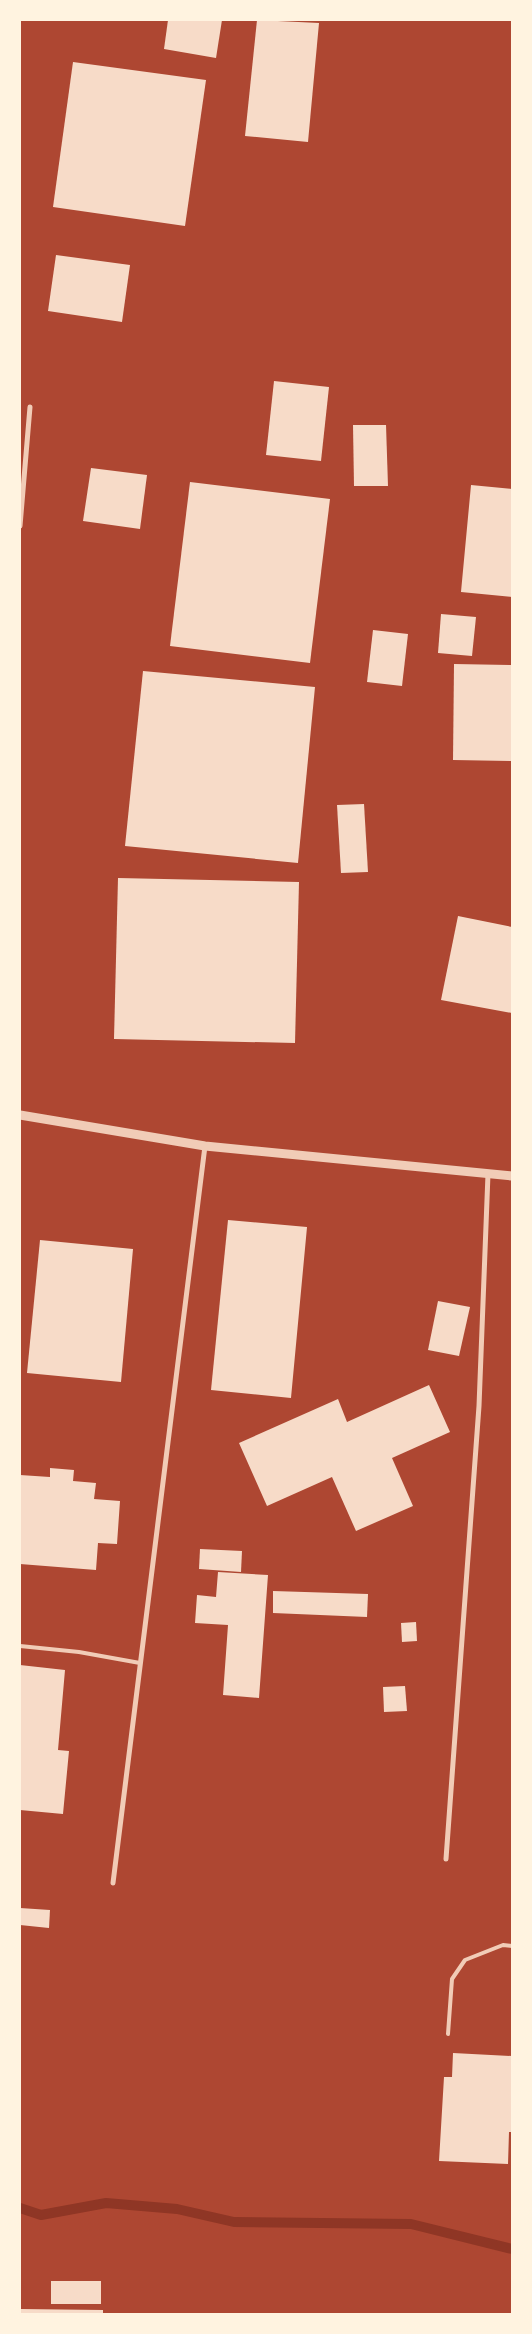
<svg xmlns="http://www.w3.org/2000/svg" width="532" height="2334" font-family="Jost,sans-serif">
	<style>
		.green { fill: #ae4732 }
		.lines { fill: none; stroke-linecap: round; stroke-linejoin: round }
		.stream { stroke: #8f3625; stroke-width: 10 }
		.building { fill: #f7dbc8 }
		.service { stroke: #f1ccb7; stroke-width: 4 }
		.minor { stroke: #f1ccb7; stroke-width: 5 }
		.tertiary { stroke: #f1ccb7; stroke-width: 9 }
	</style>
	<rect width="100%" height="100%" fill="#c8553d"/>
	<rect class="green" x="20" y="20" width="492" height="2294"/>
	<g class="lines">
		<polyline class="stream" points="20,2208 41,2215 106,2203 177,2209 234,2222 411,2224 512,2249"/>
	</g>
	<g class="building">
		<polygon points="168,20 222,20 216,58 164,49"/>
		<polygon points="257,20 319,23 308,142 245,136"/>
		<polygon points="73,62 206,80 185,226 53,207"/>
		<polygon points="56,255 130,265 122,322 48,311"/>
		<polygon points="274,381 329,387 321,461 266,455"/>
		<polygon points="353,425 386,425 388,486 354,486"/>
		<polygon points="91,468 147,475 140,529 83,521"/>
		<polygon points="190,482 330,499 310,663 170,646"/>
		<polygon points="471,485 512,489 512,597 461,592"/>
		<polygon points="441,614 476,617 472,656 438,653"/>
		<polygon points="373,630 408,634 402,686 367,682"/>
		<polygon points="454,664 512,665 512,761 453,760"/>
		<polygon points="143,671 315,687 298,863 125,846"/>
		<polygon points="364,804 368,872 341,873 337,805"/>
		<polygon points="118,878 299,882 295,1043 114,1039"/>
		<polygon points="458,916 512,927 512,1013 441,1000"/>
		<polygon points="228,1220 307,1227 291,1398 211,1390"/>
		<polygon points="40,1240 133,1249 121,1382 27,1373"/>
		<polygon points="438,1301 470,1307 459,1356 428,1350"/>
		<polygon points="429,1385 450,1432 392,1458 413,1506 356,1531 332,1477 267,1506 239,1443 338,1399 347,1422"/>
		<polygon points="50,1468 74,1470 73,1481 96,1483 94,1499 120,1501 117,1544 98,1543 96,1570 20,1564 20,1475 50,1477"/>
		<polygon points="200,1549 242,1551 241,1572 199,1569"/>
		<polygon points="218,1572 268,1575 259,1698 223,1695 228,1625 195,1623 197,1595 216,1597"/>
		<polygon points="273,1591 368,1594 367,1617 273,1613"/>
		<polygon points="416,1622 417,1641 402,1642 401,1623"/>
		<polygon points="20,1665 65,1670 58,1750 69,1751 63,1814 20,1810"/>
		<polygon points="405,1686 407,1711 384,1712 383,1687"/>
		<polygon points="20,1908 50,1910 49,1928 20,1925"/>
		<polygon points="453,2053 512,2056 512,2132 509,2132 508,2164 439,2161 444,2077 452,2077"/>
		<rect x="51" y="2281" width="50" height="23"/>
		<polygon points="20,2309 103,2310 103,2314 20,2314"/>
	</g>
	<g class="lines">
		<g class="service">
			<polyline points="20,1646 79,1652 140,1663"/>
			<polyline points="448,2034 452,1979 465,1960 503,1945 512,1946"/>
		</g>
		<g class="minor">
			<polyline points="20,526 30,407"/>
			<polyline points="446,1859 479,1406 488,1174"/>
			<polyline points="113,1883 205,1146"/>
		</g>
		<polyline class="tertiary" points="20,1115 205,1146 512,1176"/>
	</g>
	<rect width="532" height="2334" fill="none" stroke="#fff3e0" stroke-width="42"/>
</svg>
